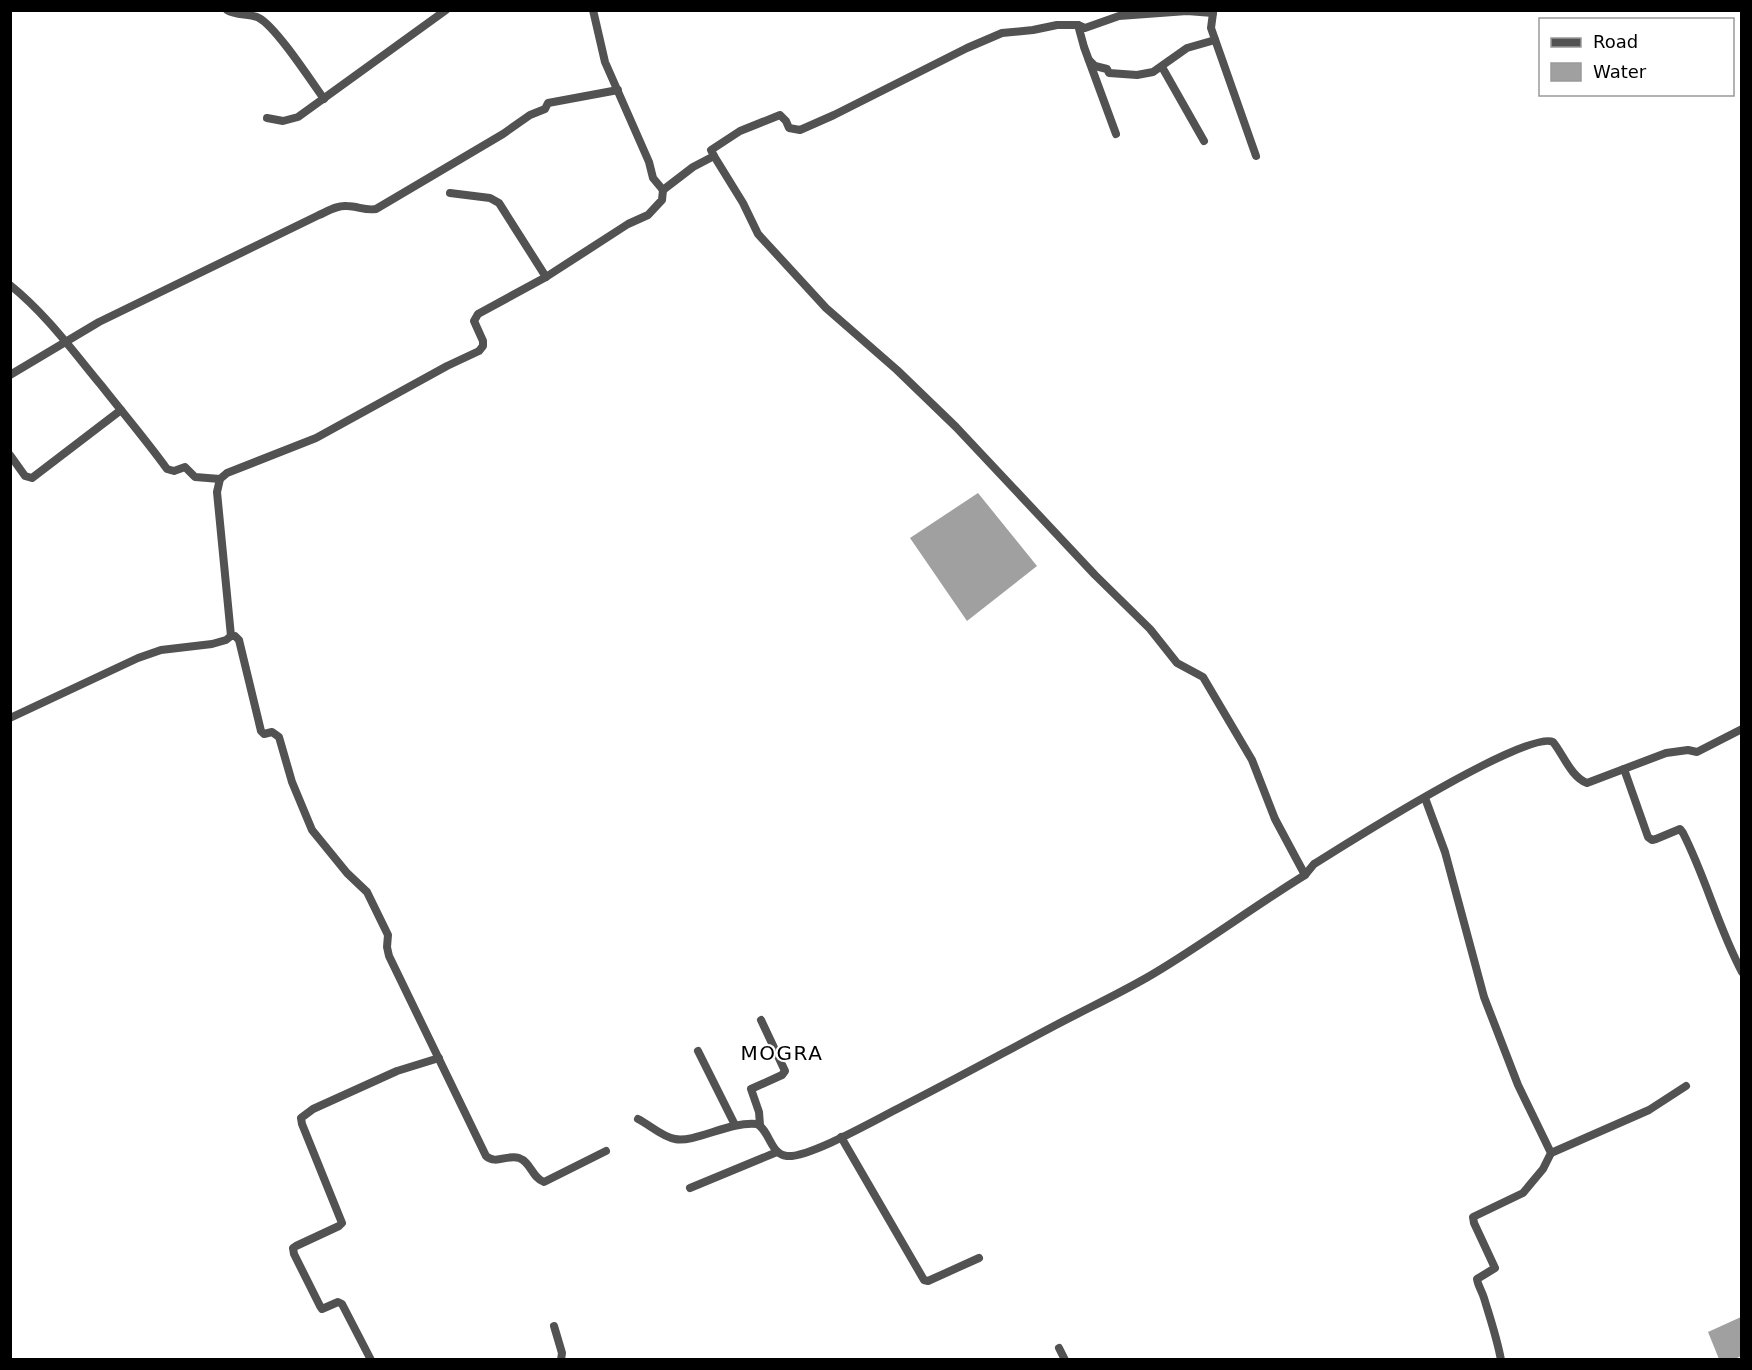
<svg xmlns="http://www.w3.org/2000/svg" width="1752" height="1370" font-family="'DejaVu Sans',sans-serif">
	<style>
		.water { fill: #a0a0a0 }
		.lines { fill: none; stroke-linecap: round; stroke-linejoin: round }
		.minor { stroke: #525252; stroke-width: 8 }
		.labels { text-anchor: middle; stroke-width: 4.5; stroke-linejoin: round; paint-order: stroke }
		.quarter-label { font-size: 20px; letter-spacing: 1.5px; fill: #000; stroke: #fff }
	</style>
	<rect width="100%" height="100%" fill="#fff"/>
	<g class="water">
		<polygon points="978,493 1037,566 967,621 910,538"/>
		<polygon points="1741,1317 1741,1356 1735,1359 1719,1359 1708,1332"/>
	</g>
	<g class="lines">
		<g class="minor">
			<path d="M227,10C237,16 249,13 259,18C276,27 311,81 324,99"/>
			<polyline points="593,10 605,62 649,162 653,178 663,190 693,167 714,156 711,150 740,131 780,115 786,121 789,128 800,130 834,115 967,48 1002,33 1033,30 1057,25 1078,25 1085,28 1119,16 1187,11 1213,13 1213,10"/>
			<polyline points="1213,13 1211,28 1256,156"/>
			<polyline points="1078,25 1084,47 1116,134"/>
			<polyline points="1089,60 1095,66 1107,69 1109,73 1137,75 1153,72 1187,48 1215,40"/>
			<polyline points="1162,67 1204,141"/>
			<polyline points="267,118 283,121 298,117 446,10"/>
			<path d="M714,156L743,203L758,234L826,308L897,370L956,427L1095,575L1150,629L1177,663L1203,677L1252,760L1275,819L1305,875L1314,864C1346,844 1527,729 1553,742C1563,754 1571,777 1587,783L1666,753L1688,750L1697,752L1742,729"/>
			<polyline points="450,193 490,198 499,203 546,277"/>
			<path d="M10,285C46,314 72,350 101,385C123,413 146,440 167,469L174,471L185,467L195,477L220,479"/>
			<path d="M10,375L99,322L319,215C328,211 337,205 347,206C358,206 365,211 376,209L503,134L530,115L545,109L548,103L618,90"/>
			<polyline points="10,455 25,476 32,478 121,410"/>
			<polyline points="10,718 138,658 161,650 212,644 226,640 231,636"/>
			<path d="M1624,769L1648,837L1652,840L1656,839L1680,829L1683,833C1706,878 1718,927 1742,972"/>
			<path d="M1425,798L1445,852L1484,997L1518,1085L1551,1153L1543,1169L1523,1193L1473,1217L1474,1223L1495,1268L1477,1279C1478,1286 1482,1291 1484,1298C1490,1318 1497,1338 1501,1360"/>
			<polyline points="698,1051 735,1125"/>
			<path d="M638,1119C650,1125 662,1137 675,1139C695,1143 730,1121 757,1124C770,1131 770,1154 787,1156C809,1158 877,1119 899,1108C952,1081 1003,1053 1056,1025C1088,1008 1121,993 1153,974C1205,943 1253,907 1305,875"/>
			<polyline points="760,1125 759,1112 751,1089 782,1075 785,1071 761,1020"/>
			<polyline points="841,1137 924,1280 928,1281 979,1258"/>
			<path d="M606,1151L544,1182C532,1178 531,1162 519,1158C507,1154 496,1165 486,1156L389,956L387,947L388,935L367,892L347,873L312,830L292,782L279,737L272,732L264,734L261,731L239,640L235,636H231L217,492L220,479L227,473L316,438L447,366L479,351L483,346V341L474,321L478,314L546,277L628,224L648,215L662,200L663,190"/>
			<polyline points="1551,1153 1649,1110 1686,1086"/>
			<polyline points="690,1188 777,1152"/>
			<polyline points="554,1326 562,1353 561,1360"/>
			<polyline points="1059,1348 1065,1360"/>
			<polyline points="371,1360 342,1304 338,1302 322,1309 320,1306 294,1254 293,1248 296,1246 339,1226 342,1223 302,1124 301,1118 313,1109 397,1071 439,1058"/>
		</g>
	</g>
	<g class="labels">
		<g class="quarter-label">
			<text x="782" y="1060">MOGRA</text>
		</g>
	</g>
	<rect width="1752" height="1370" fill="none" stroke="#000000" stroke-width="24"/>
	<rect x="1539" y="18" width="195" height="78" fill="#ffffff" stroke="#999999" stroke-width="1.5"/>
	<rect x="1551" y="38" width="30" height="9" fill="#525252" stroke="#999999" stroke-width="1.5"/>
	<text x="1593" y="48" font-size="18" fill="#000000">Road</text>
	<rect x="1551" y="63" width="30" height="18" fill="#a0a0a0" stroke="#999999" stroke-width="1.5"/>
	<text x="1593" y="78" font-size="18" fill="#000000">Water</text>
</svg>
